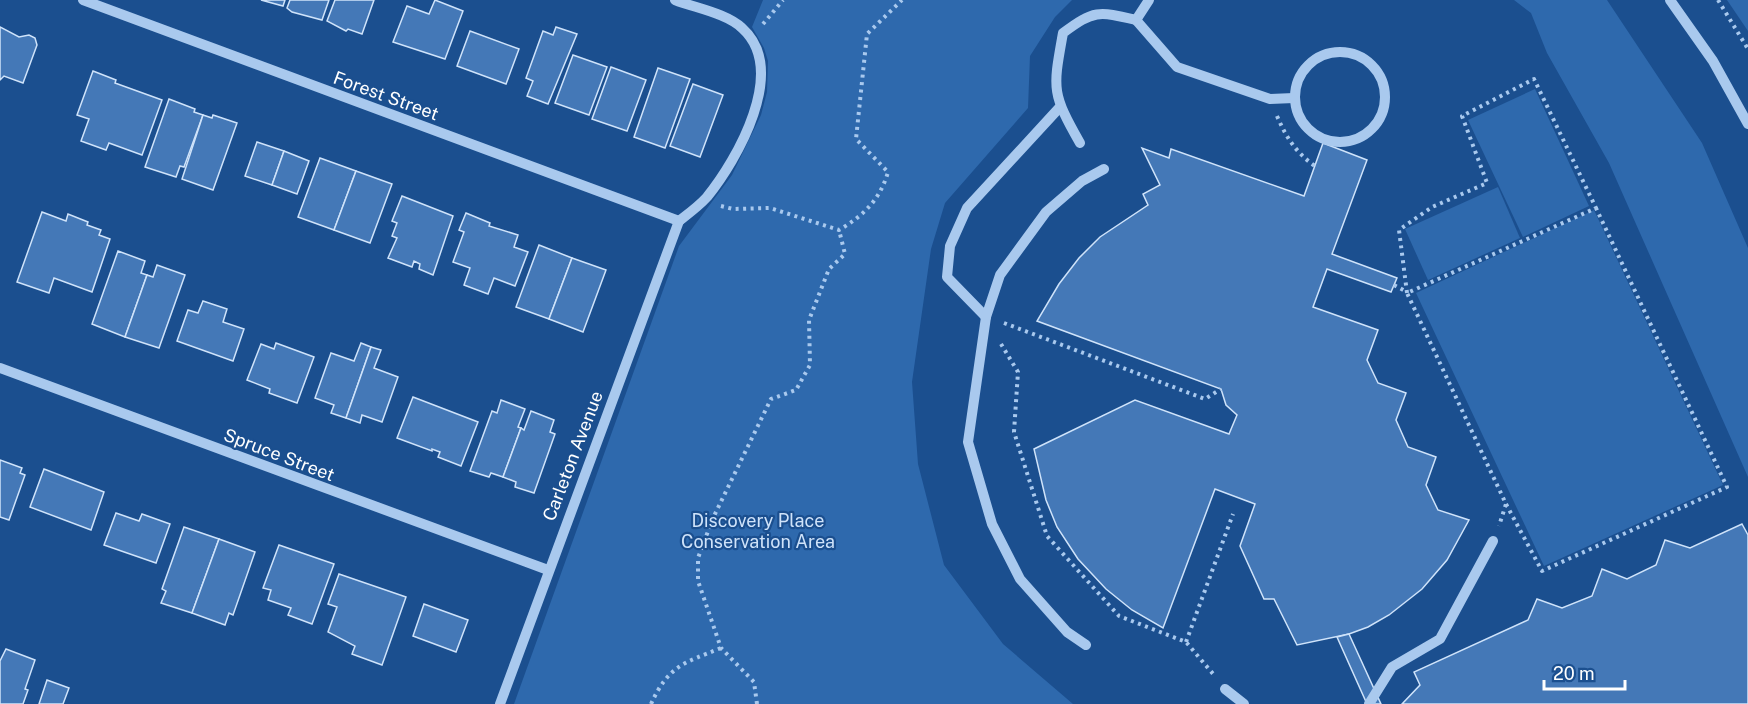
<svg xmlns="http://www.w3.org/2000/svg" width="1748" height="704" font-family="'Public Sans',sans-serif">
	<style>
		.green { fill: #2e69ad }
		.building { fill: #4478b7; stroke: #cfe3fa; stroke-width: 1.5 }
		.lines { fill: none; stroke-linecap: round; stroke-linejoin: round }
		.path { stroke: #a9c9ee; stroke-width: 4; stroke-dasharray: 3 4.5; stroke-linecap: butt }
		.minor { stroke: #a9c9ee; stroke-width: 10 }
		.labels { text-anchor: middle; stroke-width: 4.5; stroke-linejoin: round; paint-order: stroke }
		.street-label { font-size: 18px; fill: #fff; stroke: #1b4f8f }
		.park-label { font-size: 18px; fill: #cfe3fa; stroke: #1b4f8f }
	</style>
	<rect width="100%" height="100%" fill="#1b4f8f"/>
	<g class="green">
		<polygon points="763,0 1072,0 1055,17 1030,56 1028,108 945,203 931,249 912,382 918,464 944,565 1003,644 1073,704 514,704 679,246 732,175 761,115 767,92 768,61 764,48 752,27"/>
		<polygon points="1514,0 1607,0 1702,143 1748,248 1748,477 1609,163 1547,53 1531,13"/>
		<polygon points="1727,0 1748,0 1748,31"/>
		<polygon points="1535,89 1589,206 1523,237 1468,120"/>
		<polygon points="1498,187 1520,238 1428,280 1405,229"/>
		<polygon points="1594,210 1723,485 1544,566 1416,293"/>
	</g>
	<g class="building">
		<polygon points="261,0 285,0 283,6"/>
		<polygon points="290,0 329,0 322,20 292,12 287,8"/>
		<polygon points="335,0 374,0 362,34 348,29 346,31 327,21"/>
		<polygon points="435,0 463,11 445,59 393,42 407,6 429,14"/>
		<polygon points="0,27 19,37 29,35 35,38 37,45 23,83 4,76 0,80"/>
		<polygon points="556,27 577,34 548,104 527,96 533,81 526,78 543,31 553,35"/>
		<polygon points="470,31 519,49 506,84 457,66"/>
		<polygon points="573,55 607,67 589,115 555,103"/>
		<polygon points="611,67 646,80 627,131 592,119"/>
		<polygon points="658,68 690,79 665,148 634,137"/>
		<polygon points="93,71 116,80 115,83 162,100 142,155 109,143 106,150 81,141 89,119 77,115"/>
		<polygon points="693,84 723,95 700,157 670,146"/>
		<polygon points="169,99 195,109 194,112 203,115 184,167 180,166 176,177 145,167"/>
		<polygon points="203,115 212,118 213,115 237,123 213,190 182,179"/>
		<polygon points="257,142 284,151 272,185 245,176"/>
		<polygon points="1323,143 1367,160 1332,254 1397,278 1391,292 1327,269 1313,307 1378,330 1367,360 1378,383 1406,393 1396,420 1408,447 1436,457 1426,485 1438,510 1469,520 1447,560 1422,589 1389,615 1368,627 1349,634 1297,645 1274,599 1264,599 1240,546 1255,504 1215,489 1163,628 1132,610 1106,589 1078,559 1057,527 1046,500 1034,449 1135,400 1229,434 1237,415 1226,405 1221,389 1037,321 1059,284 1079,258 1100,237 1148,205 1143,194 1160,185 1142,148 1169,158 1171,149 1304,196"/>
		<polygon points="284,151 309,161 297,194 272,185"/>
		<polygon points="320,158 356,171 334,230 298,217"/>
		<polygon points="356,171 392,184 370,243 334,230"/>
		<polygon points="402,196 453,216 433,275 419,269 420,264 414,261 412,267 388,258 397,238 392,236 397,223 392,221"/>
		<polygon points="42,212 66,221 68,214 88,222 87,225 101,230 99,235 110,239 92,292 54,278 49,293 17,282"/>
		<polygon points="466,213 490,223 489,226 518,235 514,247 528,252 515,286 494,278 488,294 464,285 470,268 453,262 464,232 459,230"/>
		<polygon points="539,245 572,258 549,319 516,307"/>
		<polygon points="118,251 145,261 141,273 147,275 125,337 92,324"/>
		<polygon points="572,258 606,270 583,332 549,319"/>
		<polygon points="157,265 185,275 159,348 125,337 147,275 153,277"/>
		<polygon points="203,301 227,309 223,322 244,329 233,361 177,341 188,310 198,313"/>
		<polygon points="276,343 314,357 297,403 269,393 270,389 247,380 261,344 274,349"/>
		<polygon points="361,343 371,347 346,418 331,413 334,405 315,398 331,353 354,361"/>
		<polygon points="371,347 381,350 374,368 398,377 382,422 362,415 360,423 346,418"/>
		<polygon points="413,397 478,422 461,466 438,457 440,452 432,449 432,451 397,438"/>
		<polygon points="501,400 525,409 518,427 521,428 503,477 491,473 489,477 470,471 492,411 497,413"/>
		<polygon points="531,411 554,420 550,432 555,434 534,493 515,487 516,482 503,477 521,428 524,430"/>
		<polygon points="0,460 22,468 20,473 25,475 9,520 0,517"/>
		<polygon points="44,469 104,492 91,530 30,507"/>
		<polygon points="116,513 139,521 142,514 170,524 156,563 104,545"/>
		<polygon points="1742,524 1748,535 1748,704 1402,704 1420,685 1414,672 1528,620 1537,599 1562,608 1592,596 1602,569 1627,579 1656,565 1665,540 1690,548"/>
		<polygon points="184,527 219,539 192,613 161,603 166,591 162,589"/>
		<polygon points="219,539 255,552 233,615 229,613 225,625 192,613"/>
		<polygon points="279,545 334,564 312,624 288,615 291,608 268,600 271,590 263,588"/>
		<polygon points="339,574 406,597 382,665 352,654 355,646 328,632 337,607 328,604"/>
		<polygon points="424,604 468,620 456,652 413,636"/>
		<polygon points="1349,634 1381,704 1367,704 1337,637"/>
		<polygon points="6,649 35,660 25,689 28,690 23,704 0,704 0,661"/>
		<polygon points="47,680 69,688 63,704 39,704"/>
	</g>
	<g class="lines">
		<g class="path">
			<polyline points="1718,0 1748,49"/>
			<polyline points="763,24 783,0"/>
			<path d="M1277,116C1286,137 1296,153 1315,166"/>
			<path d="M721,206L733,209L770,208L839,230C863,216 880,200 888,172L856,139L867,34L902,0"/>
			<polyline points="1394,285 1407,292"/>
			<polyline points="1407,293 1399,230 1432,207 1487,183 1462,116 1534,79 1596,208 1407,293 1506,504 1499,526"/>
			<polyline points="1004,323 1205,399 1221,389"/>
			<polyline points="1001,344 1018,372 1014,432 1047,536 1119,616 1186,642 1214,675"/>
			<polyline points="1506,504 1542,571 1727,487 1596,208"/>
			<polyline points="1186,642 1233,514"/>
			<path d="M651,704C669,665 684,663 721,648"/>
			<polyline points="757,704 754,682 721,648 698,581 698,558 713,518 771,399 796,390 810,365 809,320 829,269 845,254 839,230"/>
		</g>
		<g class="minor">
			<polyline points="83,0 679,221"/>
			<path d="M675,0C695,8 726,13 742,28C789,70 737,160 707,197C699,206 688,214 679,221"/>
			<polyline points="1670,0 1713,61 1748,124"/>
			<polyline points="1136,20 1177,67 1270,99 1294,98"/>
			<circle cx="1340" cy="97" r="45"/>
			<path d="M1080,143C1051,92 1053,89 1063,33C1094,10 1098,11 1136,20L1149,0"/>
			<polyline points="986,317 947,277 950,246 967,208 1060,107"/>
			<polyline points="0,368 548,570"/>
			<polyline points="1086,645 1067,632 1020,579 992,524 968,442 986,317 1000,275 1046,212 1082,181 1104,169"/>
			<polyline points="1225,689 1244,704"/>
			<polyline points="500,704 679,221"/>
			<polyline points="1369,704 1392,667 1440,639 1493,541"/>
		</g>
	</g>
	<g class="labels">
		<g class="street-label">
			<text transform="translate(386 96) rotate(20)" y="6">Forest Street</text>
			<text transform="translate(279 455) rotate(21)" y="6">Spruce Street</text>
			<text transform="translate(573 456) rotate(-69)" y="6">Carleton Avenue</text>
		</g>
		<g class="park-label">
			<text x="758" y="527">Discovery Place<tspan x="758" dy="21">Conservation Area</tspan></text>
		</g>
	</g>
	<path d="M1544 680v9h81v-9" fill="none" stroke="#ffffff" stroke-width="3"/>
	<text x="1553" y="680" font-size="18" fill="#ffffff" stroke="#1b4f8f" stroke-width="4.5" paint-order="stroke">20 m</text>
</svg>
